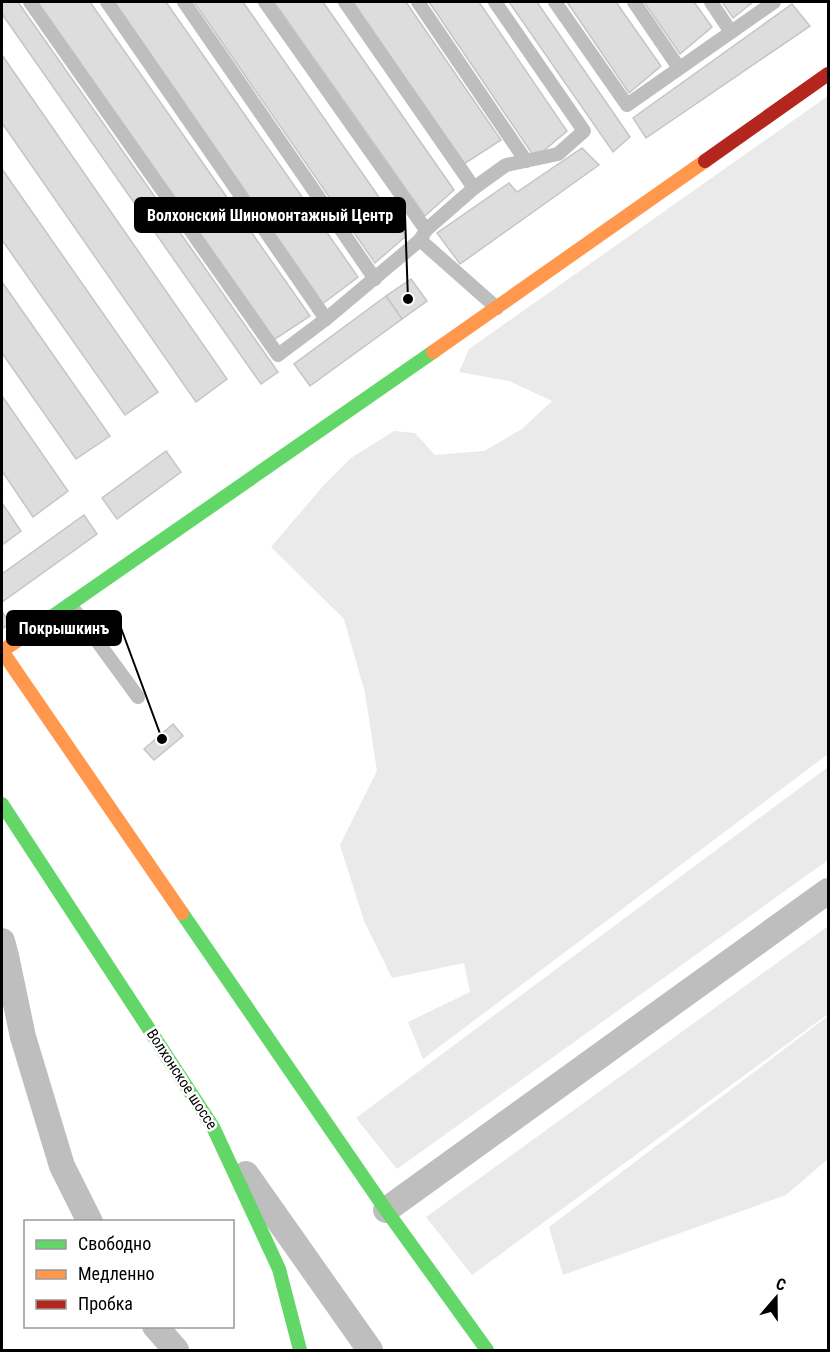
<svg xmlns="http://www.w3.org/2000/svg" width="830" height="1352" font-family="'Roboto Condensed',sans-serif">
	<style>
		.green { fill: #eaeaea }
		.building { fill: #ddd; stroke: #c5c5c5; stroke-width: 1.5 }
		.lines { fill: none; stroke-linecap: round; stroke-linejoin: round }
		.lane { stroke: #bebebe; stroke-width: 14 }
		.street { stroke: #bebebe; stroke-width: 26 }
		.fast { stroke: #63d668; stroke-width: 14 }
		.slow { stroke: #ff974d; stroke-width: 14 }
		.jam { stroke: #b3261e; stroke-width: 14 }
		.labels { text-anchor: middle; stroke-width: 5; stroke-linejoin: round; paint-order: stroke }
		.street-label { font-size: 15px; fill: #000; stroke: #fff }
		.leader { fill: none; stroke: #000; stroke-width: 2 }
		.callout-dot { fill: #000; stroke: #fff; stroke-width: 2 }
		.callout { fill: #000; stroke: #000; stroke-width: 2 }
		.callout-label { font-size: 16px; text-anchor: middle; font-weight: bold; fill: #fff }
	</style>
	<rect width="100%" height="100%" fill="#fff"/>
	<g class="green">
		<polygon points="828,96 828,754 423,1059 408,1022 470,992 464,963 392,978 364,921 340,845 377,771 365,693 344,619 271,547 324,485 351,458 394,431 415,433 435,455 484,451 522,429 552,401 509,381 459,372 469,349"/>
		<polygon points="828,767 828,860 397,1169 356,1118"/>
		<polygon points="828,926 828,1014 472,1275 426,1217"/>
		<polygon points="828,1016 828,1159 786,1195 563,1275 549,1227"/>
	</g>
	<g class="building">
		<polygon points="2,2 18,2 278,372 261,384 2,14"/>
		<polygon points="37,2 90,2 310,316 272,341"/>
		<polygon points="114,2 166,2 358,277 321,305"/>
		<polygon points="194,2 243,2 406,236 375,263"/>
		<polygon points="274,2 323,2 454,190 425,216"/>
		<polygon points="353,2 406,2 501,140 464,164"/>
		<polygon points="429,2 479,2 567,131 535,158"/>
		<polygon points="509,2 537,2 630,137 613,152"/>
		<polygon points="567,2 616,2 661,66 629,93"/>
		<polygon points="644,2 694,2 712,27 680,54"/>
		<polygon points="722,2 753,2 733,18"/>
		<polygon points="792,4 810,26 646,138 633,118"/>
		<polygon points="2,55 227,379 196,402 2,123"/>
		<polygon points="582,148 599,165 460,264 437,233 509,183 517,192"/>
		<polygon points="2,169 158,392 125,415 2,240"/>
		<polygon points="411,279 427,301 402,319 386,296"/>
		<polygon points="2,282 110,436 76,459 2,353"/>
		<polygon points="386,296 402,319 310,386 294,364"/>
		<polygon points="2,396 68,491 33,517 2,471"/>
		<polygon points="166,451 181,472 117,519 102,498"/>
		<polygon points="2,503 21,531 2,545"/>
		<polygon points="84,515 97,534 2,602 2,574"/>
		<polygon points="2,612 10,623 2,629"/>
		<polygon points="173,724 183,736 154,760 144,749"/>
	</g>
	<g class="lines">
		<g class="lane">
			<polyline points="30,2 278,355 326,319 420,240"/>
			<polyline points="107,2 326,319"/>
			<polyline points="184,2 375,279"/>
			<polyline points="265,2 426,230 420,240 497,308"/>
			<polyline points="345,2 474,188"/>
			<polyline points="418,2 526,161"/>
			<polyline points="555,2 627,105 774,2"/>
			<polyline points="634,2 679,68"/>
			<polyline points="711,2 731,32"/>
			<polyline points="426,230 474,188 506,165 558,154 584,131 495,2"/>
			<polyline points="70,604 138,697"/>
		</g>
		<g class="street">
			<polyline points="2,941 6,956 23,1037 62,1166 90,1222"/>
			<polyline points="246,1174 370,1350"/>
			<polyline points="386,1210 828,891"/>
			<polyline points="155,1326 176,1350"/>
		</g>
		<g class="fast">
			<polyline points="27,634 433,352"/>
			<polyline points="2,804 213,1127 279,1269 300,1350"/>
			<polyline points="182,913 386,1210 487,1350"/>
		</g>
		<g class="slow">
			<polyline points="433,352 705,161"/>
			<polyline points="27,634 2,651 182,913"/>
		</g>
		<polyline class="jam" points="705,161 828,74"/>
	</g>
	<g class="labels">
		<g class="street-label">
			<text transform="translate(182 1079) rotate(57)" y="5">Волхонское шоссе</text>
		</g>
	</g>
	<path class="leader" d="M408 299L405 215M162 739L121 628"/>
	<g class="callout-dot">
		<circle cx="408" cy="299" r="6"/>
		<circle cx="162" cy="739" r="6"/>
	</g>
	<g class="callout">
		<rect x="135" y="198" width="270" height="34" rx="6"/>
		<rect x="7" y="611" width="114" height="34" rx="6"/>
	</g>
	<g class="callout-label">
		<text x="270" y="221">Волхонский Шиномонтажный Центр</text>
		<text x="64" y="634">Покрышкинъ</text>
	</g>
	<rect width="830" height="1352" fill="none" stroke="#000000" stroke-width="6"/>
	<rect x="24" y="1220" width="210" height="108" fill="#ffffff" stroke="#999999" stroke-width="1.5"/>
	<rect x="36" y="1240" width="30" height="9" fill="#63d668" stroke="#999999" stroke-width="1.5"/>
	<text x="78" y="1250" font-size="18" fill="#000000">Свободно</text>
	<rect x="36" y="1270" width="30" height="9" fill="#ff974d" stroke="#999999" stroke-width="1.5"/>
	<text x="78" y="1280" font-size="18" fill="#000000">Медленно</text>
	<rect x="36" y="1300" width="30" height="9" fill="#b3261e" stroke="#999999" stroke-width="1.5"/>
	<text x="78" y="1310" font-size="18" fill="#000000">Пробка</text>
	<g transform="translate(776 1298) rotate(20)" stroke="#ffffff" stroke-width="4.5" paint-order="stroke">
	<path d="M0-4.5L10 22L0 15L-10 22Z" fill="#000000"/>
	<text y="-9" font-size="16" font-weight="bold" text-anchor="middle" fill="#000000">С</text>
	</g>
</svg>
